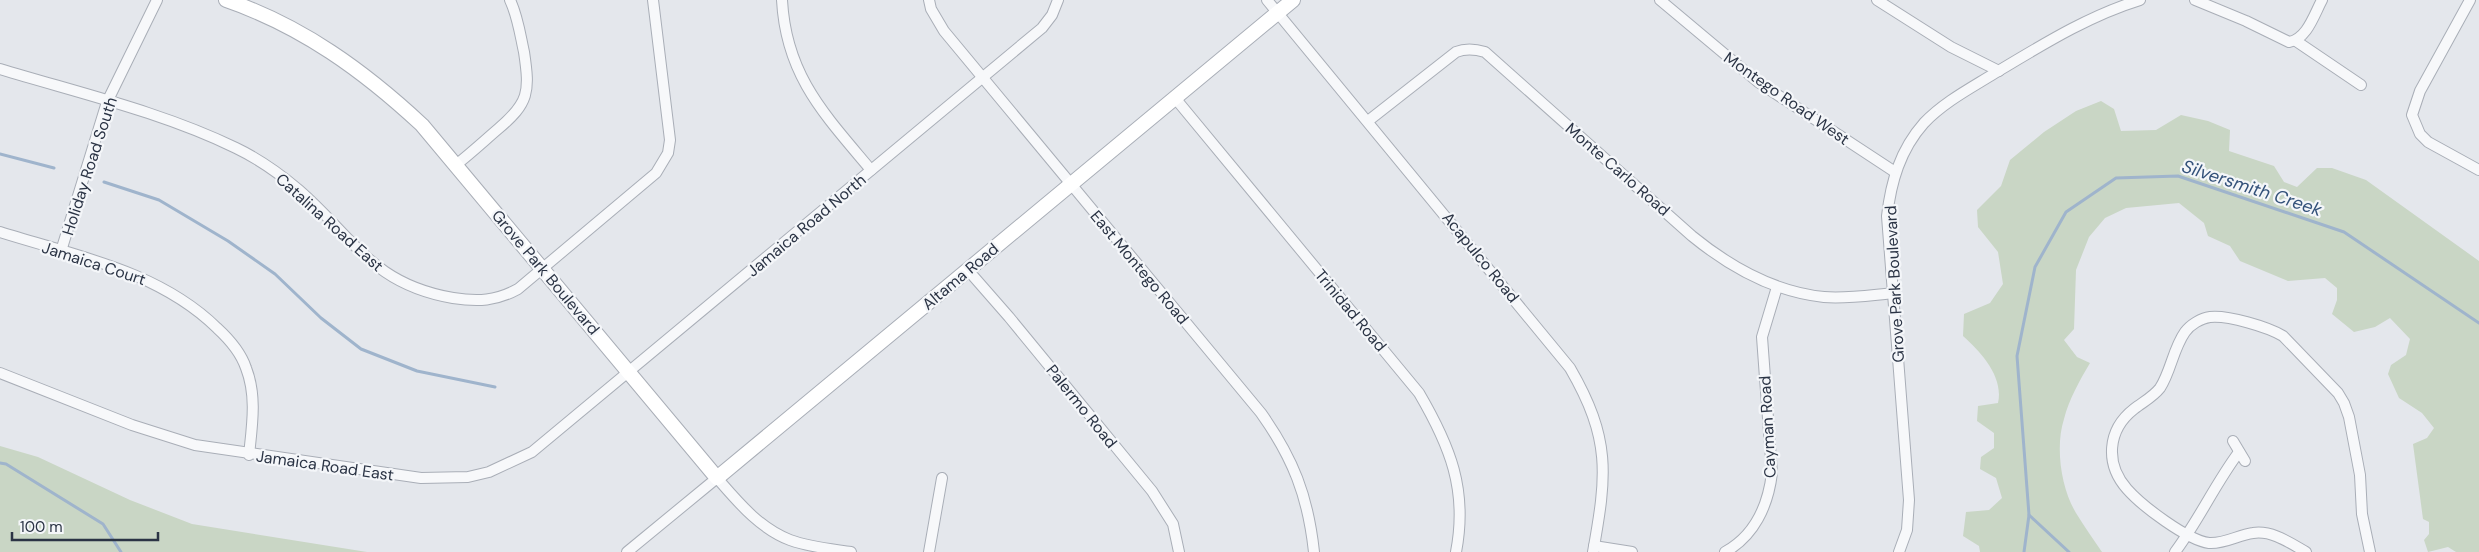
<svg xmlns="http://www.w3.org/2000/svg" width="2479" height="552" font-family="'DM Sans',sans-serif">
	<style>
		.green { fill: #c9d6c5 }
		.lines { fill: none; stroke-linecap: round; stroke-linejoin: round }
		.stream { stroke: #9fb4cc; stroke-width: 3 }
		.street-casing { stroke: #a9aeb7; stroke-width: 12 }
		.secondary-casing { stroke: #a9aeb7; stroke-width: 16 }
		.street { stroke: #f7f8fa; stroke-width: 10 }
		.secondary { stroke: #fff; stroke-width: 14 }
		.labels { text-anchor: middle; stroke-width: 4.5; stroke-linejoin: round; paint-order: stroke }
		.street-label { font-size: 16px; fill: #2b3445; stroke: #f4f6f9 }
		.water-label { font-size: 18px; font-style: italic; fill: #34527a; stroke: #f4f6f9 }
	</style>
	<rect width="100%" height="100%" fill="#e4e7ec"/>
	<g class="green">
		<path d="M2101,101L2114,109L2121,131L2156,130L2181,115L2208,121L2230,130L2229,151L2274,166L2284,182L2297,187L2317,168H2332L2366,180L2479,261V552H2456L2448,547L2428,552L2424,540L2429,534V522L2423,519L2413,444L2427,438L2434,428L2422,413L2399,398L2388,374L2391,365L2406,355L2410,339L2390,318L2375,327L2354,332L2332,314L2337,300V288L2325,278L2288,281L2240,261L2230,246L2208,236L2204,223L2179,203L2126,208L2105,218L2089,237L2076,270L2074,329L2064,340L2077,357L2090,363C2080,380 2069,399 2064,419C2055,447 2061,488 2076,513C2084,526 2093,539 2102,552H1980L1979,546L1963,536L1966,512L1989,510L2002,498L1996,478L1980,469L1981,457L1994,448V433L1977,421L1978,406L1998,403C2004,377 1981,352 1963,336L1964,314L1990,303L2003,284L1998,252L1978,227L1977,210L2001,186L2010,160L2044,132L2076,111Z"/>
		<polygon points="0,446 38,457 130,500 192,524 367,552 0,552"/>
	</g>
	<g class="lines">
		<g class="stream">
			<polyline points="0,154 54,168"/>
			<polyline points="104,182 159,200 228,241 275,274 321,318 361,349 417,371 495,387"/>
			<polyline points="0,463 6,464 103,524 121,552"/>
			<polyline points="2024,552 2029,515"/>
			<polyline points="2069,552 2029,515 2017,356 2035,267 2066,212 2116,178 2178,176 2344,232 2479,323"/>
		</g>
		<defs>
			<g id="street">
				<path d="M782,0C786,76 825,115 871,170"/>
				<path d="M929,0L931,9L944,31L1261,413C1293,458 1308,496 1314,552"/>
				<path d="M1267,0L1570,368C1611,439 1607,474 1593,552"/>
				<polyline points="1660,0 1758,82 1895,172"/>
				<polyline points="1877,0 1951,47 1999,71"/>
				<path d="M2195,0L2246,21L2289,42C2307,39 2314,15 2322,0"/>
				<polyline points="2470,0 2420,91 2412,115 2420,134 2428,142 2479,170"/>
				<polyline points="2296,41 2361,85"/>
				<path d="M0,69C79,93 162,112 236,148C259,159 280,174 299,190C355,239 372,284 453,298C478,302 496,301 518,289L656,173L668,153L670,140L653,0"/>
				<path d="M1175,98L1419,393C1450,446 1468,490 1456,552"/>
				<path d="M1368,121L1456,52C1466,48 1475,49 1485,52L1692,236C1730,267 1774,292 1824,297C1847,299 1871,295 1894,293"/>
				<path d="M457,164C471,153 484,141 498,129C529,103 530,92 524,52C520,34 518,17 510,0"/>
				<path d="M0,232C76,256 159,271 217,328C229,339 241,353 246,368C257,396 252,426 249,455"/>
				<polyline points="61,251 107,102 157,0"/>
				<polyline points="967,269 1009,317 1152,491 1173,524 1179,552"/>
				<polyline points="0,373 132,425 195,445 421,478 468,477 489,472 532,452 1042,28 1052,15 1058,0"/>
				<polyline points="2233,441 2245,461"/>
				<polyline points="1594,546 1632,552"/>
				<path d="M627,552L717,478C738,502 759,528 790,540C809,547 831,549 851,552"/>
				<polyline points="929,552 942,478"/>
				<path d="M1725,552C1754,536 1768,506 1772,473L1762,337L1777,287"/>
				<path d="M1899,552L1907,530L1909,500L1887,216C1891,182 1900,150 1924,123C1944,102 1971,88 1995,73C2042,45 2088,16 2140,0"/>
				<path d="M2175,552C2199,520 2215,484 2239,452"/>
				<path d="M2306,552C2290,543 2272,530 2253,533C2238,535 2225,544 2209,543C2187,540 2142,506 2127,489C2105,464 2107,430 2134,409C2143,402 2153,397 2160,388C2171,371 2173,349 2185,332C2190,325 2201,318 2210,317C2228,315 2268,327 2283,336L2338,393L2344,403L2349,417L2360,475L2362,514L2370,552"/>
			</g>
			<path id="secondary" d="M226,0C302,26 364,71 422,125L717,478L1293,0"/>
		</defs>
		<use href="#street" class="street-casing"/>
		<use href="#secondary" class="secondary-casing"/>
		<use href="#street" class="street"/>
		<use href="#secondary" class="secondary"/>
	</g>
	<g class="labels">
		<g class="street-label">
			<text transform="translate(1787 98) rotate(35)" y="6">Montego Road West</text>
			<text transform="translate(89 166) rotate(-72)" y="6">Holiday Road South</text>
			<text transform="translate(1618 169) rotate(41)" y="6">Monte Carlo Road</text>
			<text transform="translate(330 222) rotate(42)" y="6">Catalina Road East</text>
			<text transform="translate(806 225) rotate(-40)" y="6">Jamaica Road North</text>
			<text transform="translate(1481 257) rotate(51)" y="6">Acapulco Road</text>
			<text transform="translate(94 263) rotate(18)" y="6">Jamaica Court</text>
			<text transform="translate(1140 267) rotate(50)" y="6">East Montego Road</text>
			<text transform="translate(546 272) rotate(50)" y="6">Grove Park Boulevard</text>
			<text transform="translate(960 276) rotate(-40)" y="6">Altama Road</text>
			<text transform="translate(1894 284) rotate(-93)" y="6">Grove Park Boulevard</text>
			<text transform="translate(1351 310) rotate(50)" y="6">Trinidad Road</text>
			<text transform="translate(1082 406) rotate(51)" y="6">Palermo Road</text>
			<text transform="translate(1767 427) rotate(-93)" y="6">Cayman Road</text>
			<text transform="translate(325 465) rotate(8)" y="6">Jamaica Road East</text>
		</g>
		<g class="water-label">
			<text transform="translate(2252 188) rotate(18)" y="6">Silversmith Creek</text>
		</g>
	</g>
	<path d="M12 532v8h146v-8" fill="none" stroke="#2b3445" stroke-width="2.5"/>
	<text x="20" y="532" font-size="15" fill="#2b3445" stroke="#f4f6f9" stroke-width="4" paint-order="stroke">100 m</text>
</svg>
